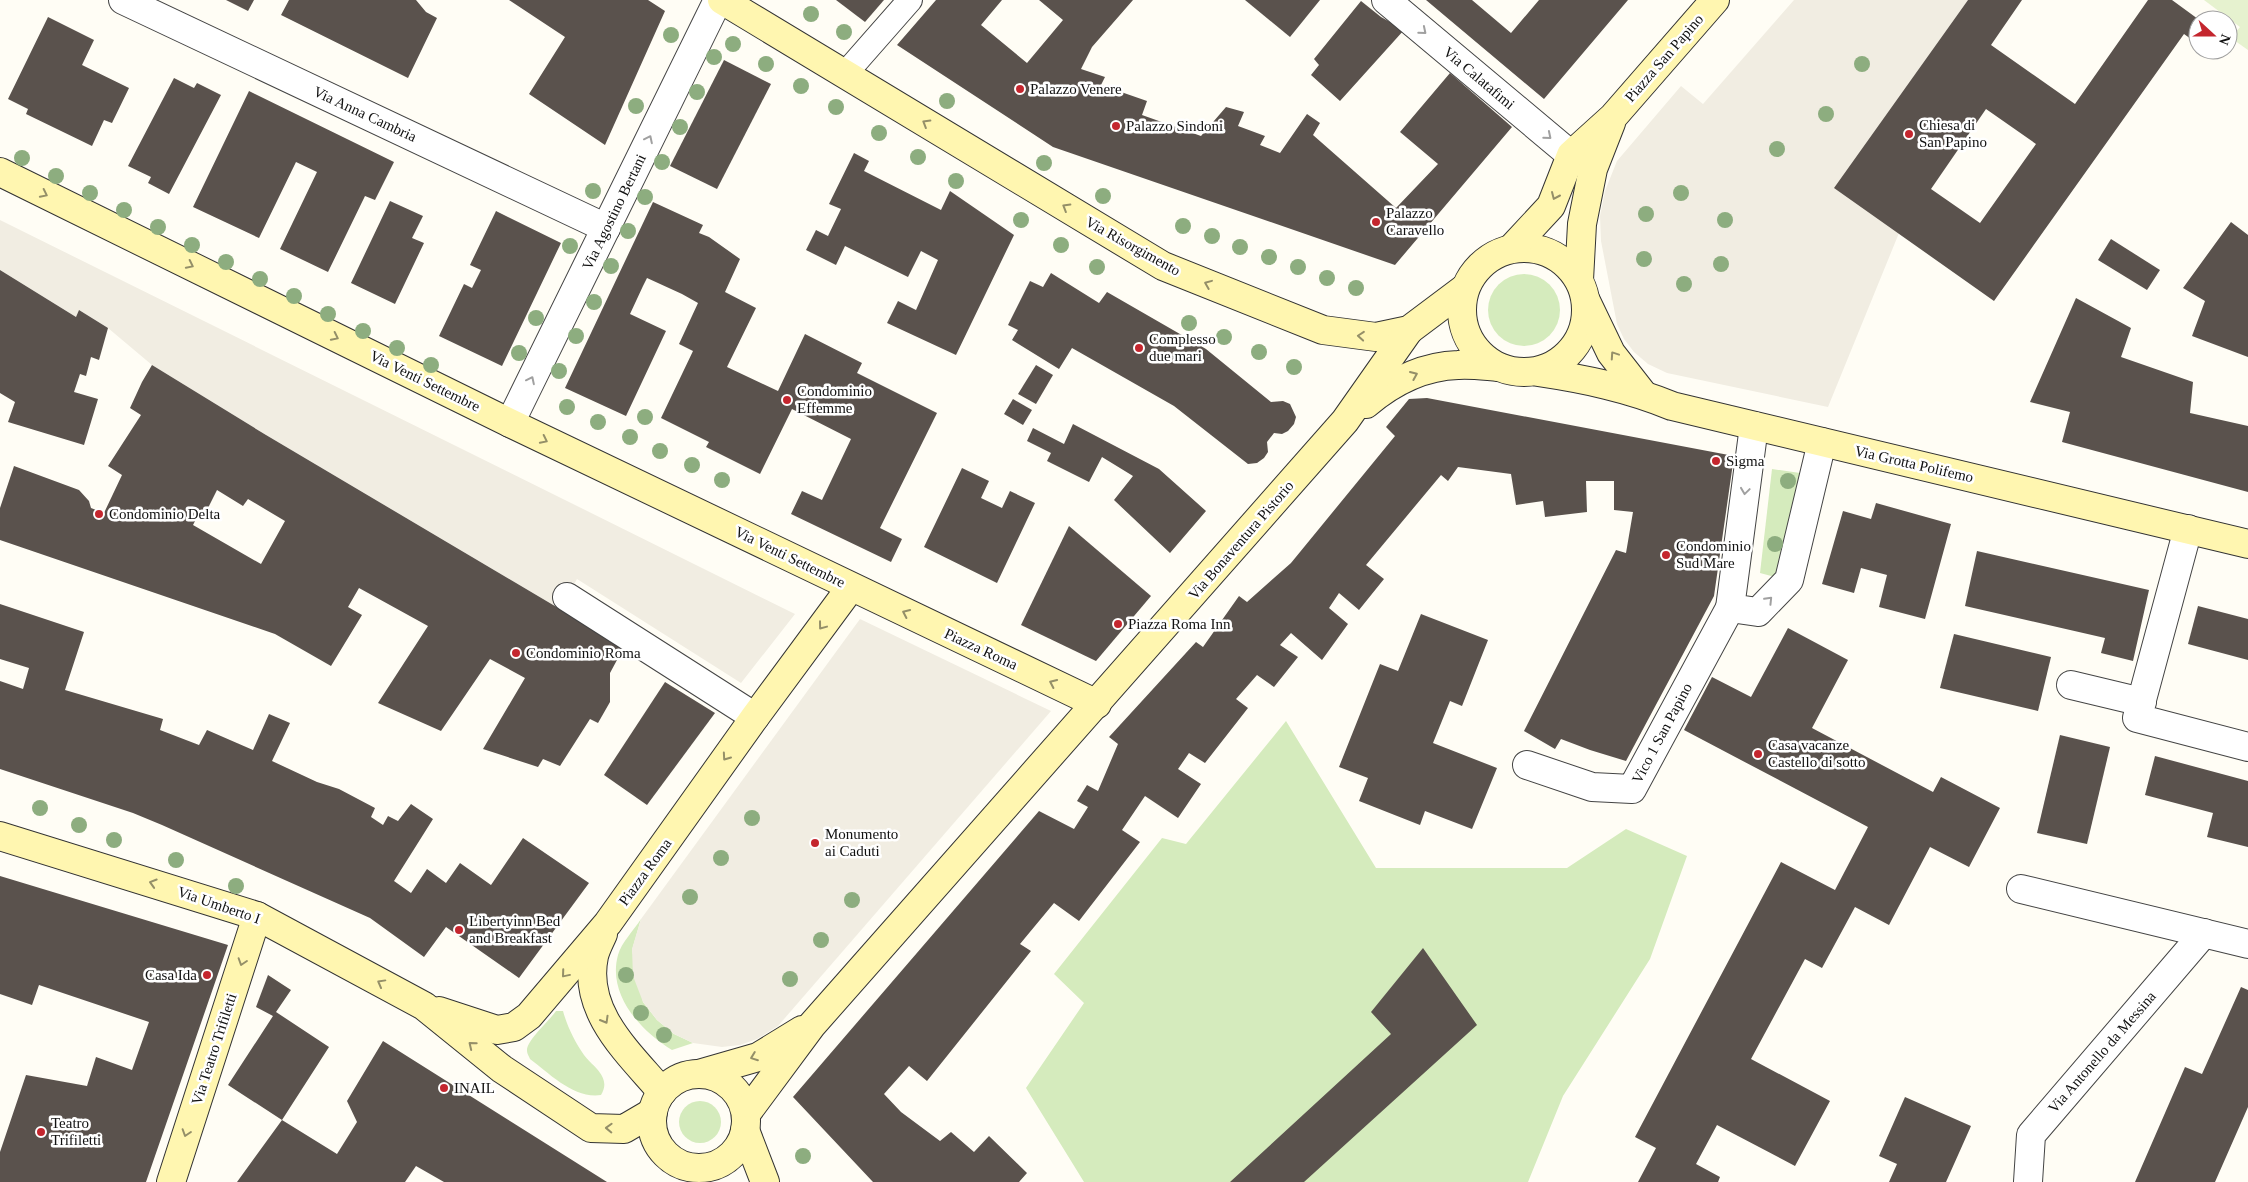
<svg xmlns="http://www.w3.org/2000/svg" width="2248" height="1182" font-family="Georgia,serif">
	<style>
		.green { fill: #d5ebbd }
		.pitch { fill: #e6f2cf }
		.plaza { fill: #f1ede2 }
		.building { fill: #5a524d; fill-rule: evenodd }
		.lines { fill: none; stroke-linecap: round; stroke-linejoin: round }
		.lane-casing { stroke: #444; stroke-width: 26 }
		.street-casing { stroke: #444; stroke-width: 30 }
		.secondary-casing { stroke: #333; stroke-width: 30 }
		.lane { stroke: #fff; stroke-width: 24 }
		.street { stroke: #fff; stroke-width: 28 }
		.secondary { stroke: #fff6b0; stroke-width: 28 }
		.tree { fill: #8dad7f }
		.oneway { stroke: #a0a0a0 }
		.oneway2 { stroke: #948f68 }
		.poi-dot { fill: #c4262e; stroke: #fff; stroke-width: 2 }
		.labels { text-anchor: middle; stroke-width: 5; stroke-linejoin: round; paint-order: stroke }
		.street-label { font-size: 15px; fill: #111; stroke: #fff }
		.poi-label { font-size: 15px; fill: #111; stroke: #fff; text-anchor: start }
	</style>
	<rect width="100%" height="100%" fill="#fffdf5"/>
	<g class="green">
		<circle cx="1524" cy="310" r="36"/>
		<polygon points="1772,469 1800,473 1775,577 1760,573"/>
		<polygon points="1286,721 1376,868 1567,868 1626,829 1687,856 1650,959 1563,1096 1528,1182 1084,1182 1026,1088 1084,1003 1054,974 1162,838 1186,844"/>
		<path d="M641,919L632,950L643,1002L657,1020L674,1034L693,1043L672,1050C641,1031 607,995 618,955C621,943 634,930 641,919Z"/>
		<path d="M556,1011H563C567,1026 575,1042 584,1055C593,1067 612,1077 601,1095C574,1099 550,1074 530,1059C529,1056 527,1054 527,1051C526,1041 550,1020 556,1011Z"/>
		<circle cx="700" cy="1122" r="21"/>
	</g>
	<polygon class="pitch" points="2204,0 2248,0 2248,50 2231,38 2240,27"/>
	<g class="plaza">
		<polygon points="1794,0 1968,0 1835,188 1899,233 1828,407 1667,373 1648,364 1634,352 1624,339 1617,324 1601,241 1600,216 1605,191 1617,161 1681,86 1703,104"/>
		<polygon points="0,220 795,614 741,683 577,579 560,609 266,435 152,365 108,328 79,310 76,317 0,270"/>
		<polygon points="860,619 1051,711 778,1026 757,1039 740,1045 722,1047 693,1043 674,1034 657,1020 643,1002 633,976 632,949 641,919"/>
	</g>
	<g class="building">
		<polygon points="226,0 254,0 248,11"/>
		<polygon points="289,0 416,0 426,12 437,18 408,78 281,15"/>
		<polygon points="509,0 648,0 665,11 605,145 529,94 565,37"/>
		<polygon points="836,0 884,0 865,22"/>
		<polygon points="936,0 1002,0 981,25 1027,63 1063,20 1039,0 1133,0 1092,47 1081,69 1105,77 1101,85 1147,101 1142,115 1201,136 1226,107 1244,112 1238,126 1265,136 1260,145 1280,153 1307,114 1320,123 1313,135 1396,208 1438,164 1400,132 1450,73 1512,127 1395,265 1053,147 897,45"/>
		<polygon points="1245,0 1320,0 1290,37"/>
		<polygon points="1426,0 1472,0 1511,33 1539,0 1628,0 1544,99"/>
		<path d="M1968,0H2022L1991,45L2075,104L2148,0H2172L2198,19V44L2184,34L1994,301L1834,188ZM1986,109L2036,144L1980,223L1931,189Z"/>
		<polygon points="1361,1 1381,17 1404,30 1340,101 1311,75 1319,65 1314,59"/>
		<polygon points="48,17 94,40 82,65 129,88 112,123 104,120 92,146 26,114 28,109 8,99"/>
		<polygon points="724,60 771,84 717,189 670,166"/>
		<polygon points="174,78 194,88 197,83 221,95 169,194 148,183 151,177 128,166"/>
		<polygon points="249,91 394,162 375,200 365,196 328,272 280,249 317,172 296,162 259,238 193,207"/>
		<polygon points="854,153 869,161 864,171 941,210 950,191 1014,235 956,355 887,323 898,301 916,310 938,260 921,251 908,277 845,246 836,265 806,250 816,230 828,236 841,209 829,204"/>
		<polygon points="390,201 423,216 412,238 424,243 395,304 351,283"/>
		<polygon points="653,202 703,225 699,233 709,237 740,259 725,292 756,308 727,367 778,391 805,334 862,363 857,373 937,413 880,528 902,539 891,562 791,514 802,491 822,500 851,439 792,409 760,474 706,447 709,442 661,418 693,351 679,344 698,303 682,294 647,278 643,286 630,314 666,331 626,416 565,388"/>
		<polygon points="496,211 561,243 502,366 439,336 464,284 472,288 481,270 470,265"/>
		<polygon points="2231,222 2248,235 2248,357 2192,336 2205,301 2183,288"/>
		<polygon points="2111,239 2160,270 2147,290 2098,260"/>
		<polygon points="0,270 76,317 79,310 108,328 99,360 91,357 86,376 80,374 74,392 98,399 84,445 8,422 15,402 0,393"/>
		<polygon points="1051,273 1099,303 1107,292 1206,349 1271,402 1283,401 1290,404 1296,417 1294,424 1288,431 1282,434 1274,433 1267,442 1268,452 1264,458 1257,463 1248,464 1174,406 1072,348 1059,369 1012,340 1018,330 1008,325 1030,281 1043,287"/>
		<polygon points="2076,298 2131,328 2121,357 2193,382 2190,413 2248,426 2248,492 2062,442 2070,412 2030,402"/>
		<path d="M152,365L266,435L624,647L610,673V702L598,723L590,719L560,766L543,759L538,767L483,749L525,678L490,659L441,731L378,703L428,626L359,588L348,607L362,615L331,666L275,634L0,540V508L14,466L79,490L89,501L91,508L104,513L122,475L108,466L141,415L130,408L142,382ZM217,490L243,506L248,499L285,521L261,564L193,525L199,513L204,516Z"/>
		<polygon points="1036,365 1053,375 1036,404 1018,394"/>
		<polygon points="1427,398 1734,456 1714,596 1626,761 1590,750 1561,739 1555,749 1524,731 1616,550 1626,553 1633,512 1614,510 1614,481 1586,481 1587,512 1545,517 1543,501 1516,505 1511,474 1458,467 1448,481 1441,475 1366,565 1384,579 1359,610 1339,593 1329,608 1348,624 1322,660 1291,633 1280,645 1298,657 1274,687 1257,675 1236,699 1248,708 1205,763 1189,753 1178,769 1201,784 1178,818 1145,796 1122,830 1140,842 1079,921 1054,903 1020,944 1031,951 927,1081 909,1066 884,1094 901,1112 940,1141 951,1132 974,1152 989,1136 1027,1173 1019,1182 873,1182 793,1097 1039,811 1074,829 1088,807 1077,801 1087,785 1098,791 1118,744 1109,737 1196,642 1203,647 1239,596 1247,602 1291,563 1395,436 1386,427 1409,399"/>
		<polygon points="1013,399 1032,410 1023,425 1004,414"/>
		<polygon points="1073,424 1159,469 1206,511 1170,553 1114,500 1133,476 1102,457 1089,482 1047,461 1051,453 1027,441 1033,428 1064,444"/>
		<polygon points="962,468 989,481 981,498 1002,508 1010,491 1035,503 997,583 924,547"/>
		<polygon points="1876,503 1951,524 1925,619 1879,607 1887,575 1861,568 1854,593 1822,584 1843,511 1871,519"/>
		<polygon points="1069,526 1151,596 1096,661 1021,625"/>
		<polygon points="1977,551 2149,590 2133,661 2101,653 2105,638 1965,606"/>
		<polygon points="0,604 84,632 65,690 163,719 160,730 199,745 207,730 253,750 269,714 290,723 272,761 317,782 339,789 375,808 371,817 383,825 388,816 398,821 411,804 433,819 394,881 411,893 427,869 446,883 460,863 491,885 523,838 589,883 519,978 446,927 424,957 370,918 162,825 133,813 0,769 0,681 23,689 29,668 0,659"/>
		<polygon points="2198,606 2248,619 2248,660 2188,644"/>
		<polygon points="1421,614 1488,640 1462,706 1450,701 1433,743 1497,768 1472,829 1425,811 1420,825 1359,801 1368,778 1339,767 1380,664 1398,671"/>
		<polygon points="1788,628 1848,660 1812,728 1933,792 1941,777 2000,808 1969,867 1930,847 1889,925 1855,907 1822,968 1805,959 1751,1059 1830,1101 1795,1166 1717,1125 1696,1164 1720,1177 1718,1182 1638,1182 1656,1148 1635,1137 1781,862 1835,890 1868,827 1684,730 1712,677 1751,697"/>
		<polygon points="1954,634 2051,657 2038,711 1940,688"/>
		<polygon points="665,682 715,713 647,805 604,775"/>
		<polygon points="2060,735 2110,747 2087,844 2037,833"/>
		<polygon points="2155,756 2248,781 2248,847 2207,837 2213,813 2145,795"/>
		<polygon points="0,876 228,945 146,1182 0,1182 0,1152 26,1075 87,1086 96,1057 132,1070 149,1022 39,985 32,1005 0,994"/>
		<polygon points="1423,948 1477,1025 1304,1182 1230,1182 1391,1034 1371,1012"/>
		<polygon points="268,975 291,990 276,1012 329,1047 282,1120 228,1085 273,1016 256,1007"/>
		<polygon points="2241,987 2248,990 2248,1107 2215,1182 2135,1182 2185,1067 2202,1074"/>
		<polygon points="383,1041 607,1182 444,1182 416,1166 405,1182 237,1182 282,1120 337,1154 357,1122 347,1101"/>
		<polygon points="1905,1097 1971,1126 1946,1182 1889,1182 1897,1164 1879,1156"/>
	</g>
	<g class="lines">
		<defs>
			<polyline id="lane" points="845,74 910,0"/>
			<g id="street">
				<polyline points="123,0 606,228"/>
				<polyline points="1386,0 1571,155"/>
				<polyline points="510,423 718,0"/>
				<polyline points="1754,426 1730,608 1758,612 1789,580 1822,442"/>
				<polyline points="2188,529 2137,718 2248,747"/>
				<polyline points="567,597 755,717"/>
				<polyline points="2071,685 2142,702"/>
				<polyline points="1527,765 1592,787 1632,789 1730,608"/>
				<polyline points="2021,889 2248,944"/>
				<polyline points="2028,1182 2031,1135 2204,933"/>
			</g>
			<g id="secondary">
				<polyline points="722,0 1163,266 1323,330 1376,337 1409,330 1465,288"/>
				<polyline points="0,172 510,423 1097,704"/>
				<circle cx="1524" cy="310" r="62"/>
				<polyline points="1512,248 1551,206 1571,155 1613,117 1715,0"/>
				<polyline points="1579,280 1582,224 1593,169 1611,123"/>
				<polyline points="1586,301 1611,353 1643,394"/>
				<path d="M1538,372C1585,379 1628,388 1672,406L2248,544"/>
				<path d="M1366,404C1392,382 1424,366 1458,365C1471,364 1485,366 1498,367"/>
				<polyline points="0,836 257,916 424,1006 502,1069 591,1128 624,1129 653,1112"/>
				<path d="M603,934C600,941 596,948 594,956C582,1012 629,1053 662,1092"/>
				<polyline points="439,1011 497,1030 514,1027 529,1016 608,923 755,717 851,587"/>
				<polyline points="699,1074 758,1057 802,1030"/>
				<circle cx="699" cy="1121" r="47"/>
				<polyline points="746,1114 812,1025 1345,421 1409,330"/>
				<polyline points="745,1130 765,1182"/>
				<polyline points="171,1182 257,916"/>
			</g>
		</defs>
		<use href="#lane" class="lane-casing"/>
		<use href="#street" class="street-casing"/>
		<use href="#secondary" class="secondary-casing"/>
		<use href="#lane" class="lane"/>
		<use href="#street" class="street"/>
		<use href="#secondary" class="secondary"/>
	</g>
	<g class="tree">
		<circle cx="811" cy="14" r="8"/>
		<circle cx="844" cy="32" r="8"/>
		<circle cx="671" cy="35" r="8"/>
		<circle cx="733" cy="44" r="8"/>
		<circle cx="714" cy="57" r="8"/>
		<circle cx="766" cy="64" r="8"/>
		<circle cx="1862" cy="64" r="8"/>
		<circle cx="801" cy="86" r="8"/>
		<circle cx="697" cy="92" r="8"/>
		<circle cx="947" cy="101" r="8"/>
		<circle cx="636" cy="106" r="8"/>
		<circle cx="836" cy="107" r="8"/>
		<circle cx="1826" cy="114" r="8"/>
		<circle cx="680" cy="127" r="8"/>
		<circle cx="879" cy="133" r="8"/>
		<circle cx="1777" cy="149" r="8"/>
		<circle cx="918" cy="157" r="8"/>
		<circle cx="22" cy="158" r="8"/>
		<circle cx="662" cy="162" r="8"/>
		<circle cx="1044" cy="163" r="8"/>
		<circle cx="56" cy="176" r="8"/>
		<circle cx="956" cy="181" r="8"/>
		<circle cx="593" cy="191" r="8"/>
		<circle cx="90" cy="193" r="8"/>
		<circle cx="1681" cy="193" r="8"/>
		<circle cx="1103" cy="196" r="8"/>
		<circle cx="645" cy="197" r="8"/>
		<circle cx="124" cy="210" r="8"/>
		<circle cx="1646" cy="214" r="8"/>
		<circle cx="1021" cy="220" r="8"/>
		<circle cx="1725" cy="220" r="8"/>
		<circle cx="1183" cy="226" r="8"/>
		<circle cx="158" cy="227" r="8"/>
		<circle cx="628" cy="231" r="8"/>
		<circle cx="1212" cy="236" r="8"/>
		<circle cx="192" cy="245" r="8"/>
		<circle cx="1061" cy="245" r="8"/>
		<circle cx="570" cy="246" r="8"/>
		<circle cx="1240" cy="247" r="8"/>
		<circle cx="1269" cy="257" r="8"/>
		<circle cx="1644" cy="259" r="8"/>
		<circle cx="226" cy="262" r="8"/>
		<circle cx="1721" cy="264" r="8"/>
		<circle cx="611" cy="266" r="8"/>
		<circle cx="1097" cy="267" r="8"/>
		<circle cx="1298" cy="267" r="8"/>
		<circle cx="1327" cy="278" r="8"/>
		<circle cx="260" cy="279" r="8"/>
		<circle cx="1684" cy="284" r="8"/>
		<circle cx="1356" cy="288" r="8"/>
		<circle cx="294" cy="296" r="8"/>
		<circle cx="594" cy="302" r="8"/>
		<circle cx="328" cy="314" r="8"/>
		<circle cx="536" cy="318" r="8"/>
		<circle cx="1189" cy="323" r="8"/>
		<circle cx="363" cy="331" r="8"/>
		<circle cx="576" cy="336" r="8"/>
		<circle cx="1224" cy="337" r="8"/>
		<circle cx="397" cy="348" r="8"/>
		<circle cx="1259" cy="352" r="8"/>
		<circle cx="519" cy="353" r="8"/>
		<circle cx="431" cy="365" r="8"/>
		<circle cx="1294" cy="367" r="8"/>
		<circle cx="559" cy="371" r="8"/>
		<circle cx="567" cy="407" r="8"/>
		<circle cx="645" cy="417" r="8"/>
		<circle cx="598" cy="422" r="8"/>
		<circle cx="630" cy="437" r="8"/>
		<circle cx="660" cy="451" r="8"/>
		<circle cx="692" cy="465" r="8"/>
		<circle cx="722" cy="480" r="8"/>
		<circle cx="1788" cy="481" r="8"/>
		<circle cx="1775" cy="544" r="8"/>
		<circle cx="40" cy="808" r="8"/>
		<circle cx="752" cy="818" r="8"/>
		<circle cx="79" cy="825" r="8"/>
		<circle cx="114" cy="840" r="8"/>
		<circle cx="721" cy="858" r="8"/>
		<circle cx="176" cy="860" r="8"/>
		<circle cx="236" cy="886" r="8"/>
		<circle cx="690" cy="897" r="8"/>
		<circle cx="852" cy="900" r="8"/>
		<circle cx="821" cy="940" r="8"/>
		<circle cx="626" cy="975" r="8"/>
		<circle cx="790" cy="979" r="8"/>
		<circle cx="641" cy="1013" r="8"/>
		<circle cx="664" cy="1035" r="8"/>
		<circle cx="803" cy="1156" r="8"/>
	</g>
	<defs><path id="oneway-chevron" d="M-2-3.5L2.5 0L-2 3.5" fill="none" stroke-width="1.6" stroke-linecap="round" stroke-linejoin="round" transform="scale(1.25)"/></defs>
	<g class="oneway">
		<use href="#oneway-chevron" transform="translate(1423 31) rotate(40)"/>
		<use href="#oneway-chevron" transform="translate(1548 136) rotate(40)"/>
		<use href="#oneway-chevron" transform="translate(649 139) rotate(-64)"/>
		<use href="#oneway-chevron" transform="translate(531 380) rotate(-64)"/>
		<use href="#oneway-chevron" transform="translate(1745 491) rotate(98)"/>
		<use href="#oneway-chevron" transform="translate(1769 600) rotate(-46)"/>
	</g>
	<g class="oneway2">
		<use href="#oneway-chevron" transform="translate(926 123) rotate(-149)"/>
		<use href="#oneway-chevron" transform="translate(44 194) rotate(26)"/>
		<use href="#oneway-chevron" transform="translate(1555 196) rotate(114)"/>
		<use href="#oneway-chevron" transform="translate(1066 207) rotate(-149)"/>
		<use href="#oneway-chevron" transform="translate(190 265) rotate(26)"/>
		<use href="#oneway-chevron" transform="translate(1208 284) rotate(-158)"/>
		<use href="#oneway-chevron" transform="translate(1361 336) rotate(-175)"/>
		<use href="#oneway-chevron" transform="translate(335 337) rotate(26)"/>
		<use href="#oneway-chevron" transform="translate(1614 355) rotate(-124)"/>
		<use href="#oneway-chevron" transform="translate(1414 375) rotate(-23)"/>
		<use href="#oneway-chevron" transform="translate(544 440) rotate(26)"/>
		<use href="#oneway-chevron" transform="translate(906 613) rotate(-155)"/>
		<use href="#oneway-chevron" transform="translate(822 626) rotate(127)"/>
		<use href="#oneway-chevron" transform="translate(1053 683) rotate(-155)"/>
		<use href="#oneway-chevron" transform="translate(726 757) rotate(125)"/>
		<use href="#oneway-chevron" transform="translate(153 883) rotate(-163)"/>
		<use href="#oneway-chevron" transform="translate(242 962) rotate(108)"/>
		<use href="#oneway-chevron" transform="translate(565 974) rotate(130)"/>
		<use href="#oneway-chevron" transform="translate(381 983) rotate(-151)"/>
		<use href="#oneway-chevron" transform="translate(605 1020) rotate(60)"/>
		<use href="#oneway-chevron" transform="translate(472 1045) rotate(-141)"/>
		<use href="#oneway-chevron" transform="translate(754 1057) rotate(159)"/>
		<use href="#oneway-chevron" transform="translate(609 1128) rotate(-178)"/>
		<use href="#oneway-chevron" transform="translate(186 1133) rotate(108)"/>
	</g>
	<g class="poi-dot">
		<circle cx="1020" cy="89" r="5"/>
		<circle cx="1116" cy="126" r="5"/>
		<circle cx="1909" cy="134" r="5"/>
		<circle cx="1376" cy="222" r="5"/>
		<circle cx="1139" cy="348" r="5"/>
		<circle cx="787" cy="400" r="5"/>
		<circle cx="1716" cy="461" r="5"/>
		<circle cx="99" cy="514" r="5"/>
		<circle cx="1666" cy="555" r="5"/>
		<circle cx="1118" cy="624" r="5"/>
		<circle cx="516" cy="653" r="5"/>
		<circle cx="1758" cy="754" r="5"/>
		<circle cx="815" cy="843" r="5"/>
		<circle cx="459" cy="930" r="5"/>
		<circle cx="207" cy="975" r="5"/>
		<circle cx="444" cy="1088" r="5"/>
		<circle cx="41" cy="1132" r="5"/>
	</g>
	<g class="labels">
		<g class="street-label">
			<text transform="translate(1664 58) rotate(-49)" y="5">Piazza San Papino</text>
			<text transform="translate(1479 78) rotate(40)" y="5">Via Calatafimi</text>
			<text transform="translate(365 114) rotate(25)" y="5">Via Anna Cambria</text>
			<text transform="translate(614 212) rotate(-64)" y="5">Via Agostino Bertani</text>
			<text transform="translate(1133 246) rotate(29)" y="5">Via Risorgimento</text>
			<text transform="translate(425 381) rotate(26)" y="5">Via Venti Settembre</text>
			<text transform="translate(1914 464) rotate(13)" y="5">Via Grotta Polifemo</text>
			<text transform="translate(1241 540) rotate(-49)" y="5">Via Bonaventura Pistorio</text>
			<text transform="translate(790 557) rotate(26)" y="5">Via Venti Settembre</text>
			<text transform="translate(981 649) rotate(25)" y="5">Piazza Roma</text>
			<text transform="translate(1662 733) rotate(-62)" y="5">Vico 1 San Papino</text>
			<text transform="translate(645 872) rotate(-54)" y="5">Piazza Roma</text>
			<text transform="translate(219 905) rotate(19)" y="5">Via Umberto I</text>
			<text transform="translate(214 1049) rotate(-72)" y="5">Via Teatro Trifiletti</text>
			<text transform="translate(2102 1052) rotate(-49)" y="5">Via Antonello da Messina</text>
		</g>
		<g class="poi-label">
			<text x="1030" y="94">Palazzo Venere</text>
			<text x="1919" y="130">Chiesa di<tspan x="1919" dy="17">San Papino</tspan></text>
			<text x="1126" y="131">Palazzo Sindoni</text>
			<text x="1386" y="218">Palazzo<tspan x="1386" dy="17">Caravello</tspan></text>
			<text x="1149" y="344">Complesso<tspan x="1149" dy="17">due mari</tspan></text>
			<text x="797" y="396">Condominio<tspan x="797" dy="17">Effemme</tspan></text>
			<text x="1726" y="466">Sigma</text>
			<text x="109" y="519">Condominio Delta</text>
			<text x="1676" y="551">Condominio<tspan x="1676" dy="17">Sud Mare</tspan></text>
			<text x="1128" y="629">Piazza Roma Inn</text>
			<text x="526" y="658">Condominio Roma</text>
			<text x="1768" y="750">Casa vacanze<tspan x="1768" dy="17">Castello di sotto</tspan></text>
			<text x="825" y="839">Monumento<tspan x="825" dy="17">ai Caduti</tspan></text>
			<text x="469" y="926">Libertyinn Bed<tspan x="469" dy="17">and Breakfast</tspan></text>
			<text x="197" y="980" text-anchor="end">Casa Ida</text>
			<text x="454" y="1093">INAIL</text>
			<text x="51" y="1128">Teatro<tspan x="51" dy="17">Trifiletti</tspan></text>
		</g>
	</g>
	<g transform="translate(2213 35) rotate(111)"><circle r="24" fill="#ffffff" stroke="#a0a0a0"/>
	<path d="M0-4L9 19L0 12L-9 19Z" fill="#c4262e"/>
	<text y="-8" font-size="14" font-weight="bold" text-anchor="middle" fill="#111111">N</text>
	</g>
</svg>
